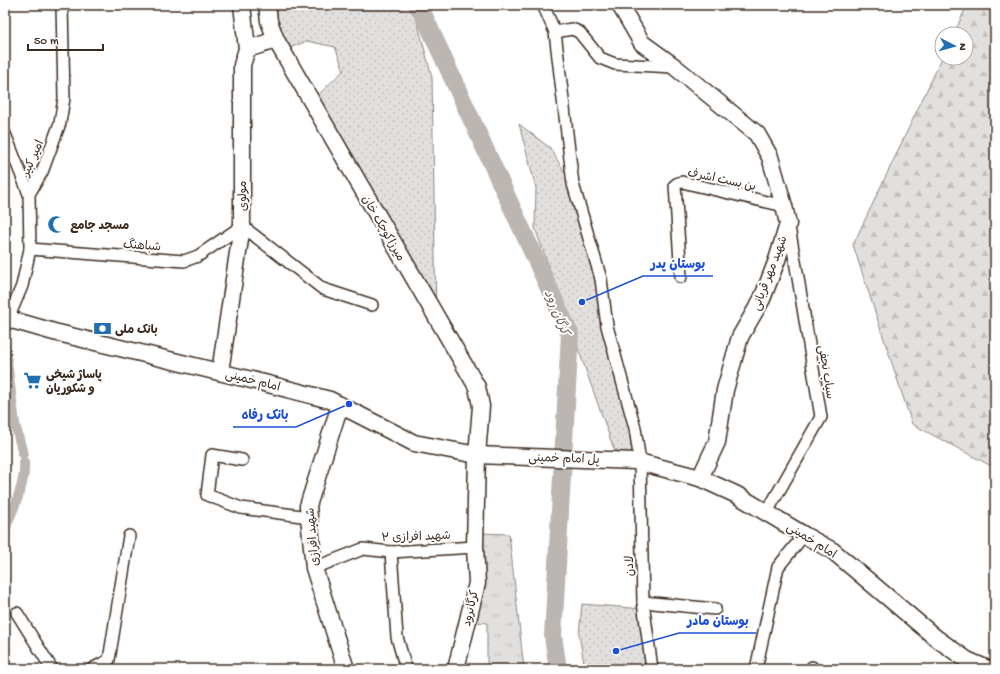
<svg xmlns="http://www.w3.org/2000/svg" width="1000" height="674" font-family="'Gochi Hand','Playpen Sans Arabic',sans-serif">
	<style>
		.grass { fill: url(#grass-tufts); stroke: #8e857e }
		.forest { fill: url(#forest-firs); stroke: #8e857e }
		.park { fill: url(#park-dots); stroke: #8e857e }
		.lines { fill: none; stroke-linecap: round; stroke-linejoin: round }
		.canal { stroke: #bcb6b3; stroke-width: 10 }
		.river { stroke: #bcb6b3; stroke-width: 18 }
		.street-casing { stroke: #3b2a1e; stroke-width: 14 }
		.secondary-casing { stroke: #3b2a1e; stroke-width: 19 }
		.street { stroke: #fff; stroke-width: 11 }
		.secondary { stroke: #fff; stroke-width: 16 }
		.labels { text-anchor: middle; stroke-width: 4; stroke-linejoin: round; paint-order: stroke }
		.street-label { font-size: 12px; fill: #3b2a1e; stroke: #fff }
		.poi-label { font-size: 12px; font-weight: bold; fill: #3b2a1e; stroke: #fff; text-anchor: start }
		.water-label { font-size: 13px; font-style: italic; fill: #685b52; stroke: #fff }
		.leader { fill: none; stroke: #1d4ed8; stroke-width: 1.5 }
		.callout-dot { fill: #1d4ed8; stroke: #fff; stroke-width: 1.5 }
		.callout-label { font-size: 13px; text-anchor: middle; font-weight: bold; fill: #1d4ed8; stroke: #fff; stroke-width: 4; stroke-linejoin: round; paint-order: stroke }
	</style>
	<defs>
		<pattern id="grass-tufts" width="24" height="20" patternUnits="userSpaceOnUse"><rect width="24" height="20" fill="#e2e0de"/><path d="M3 7l-1-3M5 7V3M7 7l1-3M15 17l-1-3M17 17v-4M19 17l1-3" fill="none" stroke="#c3c0be"/></pattern>
		<pattern id="forest-firs" width="22" height="20" patternUnits="userSpaceOnUse"><rect width="22" height="20" fill="#e2e0de"/><path d="M5 1l3.5 6h-7zM16 11l3.5 6h-7z" fill="#c3c0be"/></pattern>
		<pattern id="park-dots" width="8" height="8" patternUnits="userSpaceOnUse"><rect width="8" height="8" fill="#e2e0de"/><path d="M2 2h.1M6 6h.1" fill="none" stroke="#c3c0be" stroke-width="1.8" stroke-linecap="round"/></pattern>
	</defs>
	<rect width="100%" height="100%" fill="#fff"/>
	<filter id="ink" filterUnits="userSpaceOnUse"><feTurbulence type="fractalNoise" baseFrequency=".025" numOctaves="2"/><feDisplacementMap in="SourceGraphic" scale="8" xChannelSelector="R" yChannelSelector="G"/><feConvolveMatrix kernelMatrix="1 2 1 2 8 2 1 2 1" color-interpolation-filters="sRGB"/></filter>
	<g filter="url(#ink)">
		<polygon class="grass" points="478,533 509,534 524,669 487,669 487,623 467,621"/>
		<polygon class="forest" points="967,5 995,5 995,468 912,424 853,245 942,58 966,58 966,34 954,34"/>
		<g class="park">
			<polygon points="267,5 408,5 417,21 432,77 436,316 311,102 344,70 335,47 307,41 282,51"/>
			<polygon points="519,124 550,148 572,184 601,279 640,462 614,449 535,228 536,188"/>
			<polygon points="582,604 644,609 652,669 585,669 579,634"/>
		</g>
		<g class="lines">
			<g class="canal">
				<polyline points="5,346 15,424 23,454"/>
				<path d="M5,529C13,509 26,484 24,462"/>
			</g>
			<polyline class="river" points="419,5 570,334 553,636 558,669"/>
			<defs>
				<g id="street">
					<polyline points="543,5 555,32 573,184 601,279 607,326 635,428 640,462 643,602 652,669"/>
					<polyline points="555,32 572,29 579,32 600,58 615,64 674,67"/>
					<polyline points="5,134 29,194"/>
					<polyline points="30,249 184,261 198,256 242,226 323,289 372,305"/>
					<polyline points="681,277 675,185 678,183 682,182 784,206"/>
					<polyline points="8,319 22,286 30,249 29,194 42,172 60,123 64,98 62,5"/>
					<polyline points="242,460 212,455 207,495 241,508 309,517"/>
					<polyline points="767,512 821,417 798,278 789,227"/>
					<polyline points="391,552 397,637 406,669"/>
					<polyline points="314,568 363,549 391,552 475,547"/>
					<polyline points="643,602 715,609"/>
					<polyline points="17,613 52,669"/>
					<polyline points="812,667 812,669"/>
					<polyline points="92,669 109,660 129,536"/>
					<polyline points="756,669 778,567 804,535"/>
				</g>
				<g id="secondary">
					<polyline points="242,5 247,49"/>
					<polyline points="267,5 269,21 276,40 477,387 481,406 477,455 475,547 477,583 456,669"/>
					<polyline points="620,5 642,43 675,67 757,134 770,157 784,206 788,224 777,260 762,299 740,337 725,390 717,442 700,478"/>
					<polyline points="5,318 54,332 268,384 330,400 414,443 477,455 635,461 700,478 737,495 804,535 833,551 936,638 967,660 988,669"/>
					<polyline points="220,372 242,226 242,65 247,49 276,40"/>
					<polyline points="340,405 308,506 314,568 346,669"/>
				</g>
			</defs>
			<use href="#street" class="street-casing"/>
			<use href="#secondary" class="secondary-casing"/>
			<use href="#street" class="street"/>
			<use href="#secondary" class="secondary"/>
		</g>
	</g>
	<defs>
		<symbol id="mosque-bare" viewBox="-9 -9 18 18"><path d="M3.5-4.9A6 6 0 1 0 3.5 4.9A5 5 0 1 1 3.5-4.9Z" fill="#1f6fb2" stroke="#fff" stroke-width="2.5" paint-order="stroke"/></symbol>
		<symbol id="bank-bare" viewBox="-9 -9 18 18"><path d="M-6-4H6V4H-6ZM0-2.3a2.3 2.3 0 1 0 0 4.6a2.3 2.3 0 1 0 0-4.6Z" fill="#1f6fb2" stroke="#fff" stroke-width="2.5" paint-order="stroke"/></symbol>
		<symbol id="supermarket-bare" viewBox="-9 -9 18 18"><path d="M-6-5.5h2.5l.6 2H6L4.5 2H-2.5L-4.4-4H-6ZM-1.5 3.2a1.3 1.3 0 1 0 .1 0ZM3 3.2a1.3 1.3 0 1 0 .1 0Z" fill="#1f6fb2" stroke="#fff" stroke-width="2.5" paint-order="stroke"/></symbol>
	</defs>
	<g fill-rule="evenodd">
		<use href="#mosque-bare" x="44" y="212" width="25" height="25"/>
		<use href="#bank-bare" x="90" y="316" width="25" height="25"/>
		<use href="#supermarket-bare" x="20" y="368" width="25" height="25"/>
	</g>
	<g class="labels">
		<g class="street-label">
			<text transform="translate(32 158) rotate(-66)" y="4">امیر کبیر</text>
			<text transform="translate(722 179) rotate(12)" y="4">بن بست اشرف</text>
			<text transform="translate(242 196) rotate(-90)" y="4">مولوی</text>
			<text transform="translate(384 228) rotate(60)" y="4">میرزاکوچک خان</text>
			<text transform="translate(142 245) rotate(4)" y="4">شباهنگ</text>
			<text transform="translate(769 273) rotate(-69)" y="4">شهید مهر قربانی</text>
			<text transform="translate(827 372) rotate(81)" y="4">سیاب نجفی</text>
			<text transform="translate(253 380) rotate(14)" y="4">امام خمینی</text>
			<text transform="translate(564 458) rotate(2)" y="4">پل امام خمینی</text>
			<text transform="translate(416 536) rotate(-2)" y="4">شهید افرازی ۲</text>
			<text transform="translate(312 537) rotate(-95)" y="4">شهید افرازی</text>
			<text transform="translate(812 540) rotate(32)" y="4">امام خمینی</text>
			<text transform="translate(629 566) rotate(-91)" y="4">لادن</text>
			<text transform="translate(470 608) rotate(-77)" y="4">کرگانرود</text>
		</g>
		<g class="poi-label">
			<text x="70" y="229">مسجد جامع</text>
			<text x="115" y="333">بانک ملی</text>
			<text x="46" y="378">پاساژ شیخی<tspan x="46" dy="14">و شکوریان</tspan></text>
		</g>
		<g class="water-label">
			<text transform="translate(558 312) rotate(68)" y="5">کرگان رود</text>
		</g>
	</g>
	<path class="leader" d="M582 302L643 276H713M349 404L296 427H233M616 651L679 633H756"/>
	<g class="callout-dot">
		<circle cx="582" cy="302" r="4"/>
		<circle cx="349" cy="404" r="4"/>
		<circle cx="616" cy="651" r="4"/>
	</g>
	<g class="callout-label">
		<text x="678" y="268">بوستان پدر</text>
		<text x="265" y="419">بانک رفاه</text>
		<text x="718" y="625">بوستان مادر</text>
	</g>
	<rect width="1000" height="674" fill="none" stroke="#fff" stroke-width="20"/>
	<rect x="10" y="10" width="980" height="654" fill="none" stroke="#3b2a1e" stroke-width="1.5" filter="url(#ink)"/>
	<g transform="translate(954 46) rotate(96)"><circle r="19" fill="#ffffff" stroke="#b1aaa5"/>
	<path d="M0-3L7 15L0 10L-7 15Z" fill="#1f6fb2"/>
	<text y="-6" font-size="11" font-weight="bold" text-anchor="middle" fill="#3b2a1e">N</text>
	</g>
	<path d="M28 44v6h75v-6" fill="none" stroke="#3b2a1e" stroke-width="2"/>
	<text x="34" y="44" font-size="12" fill="#3b2a1e" stroke="#ffffff" stroke-width="3" paint-order="stroke">50 m</text>
</svg>
